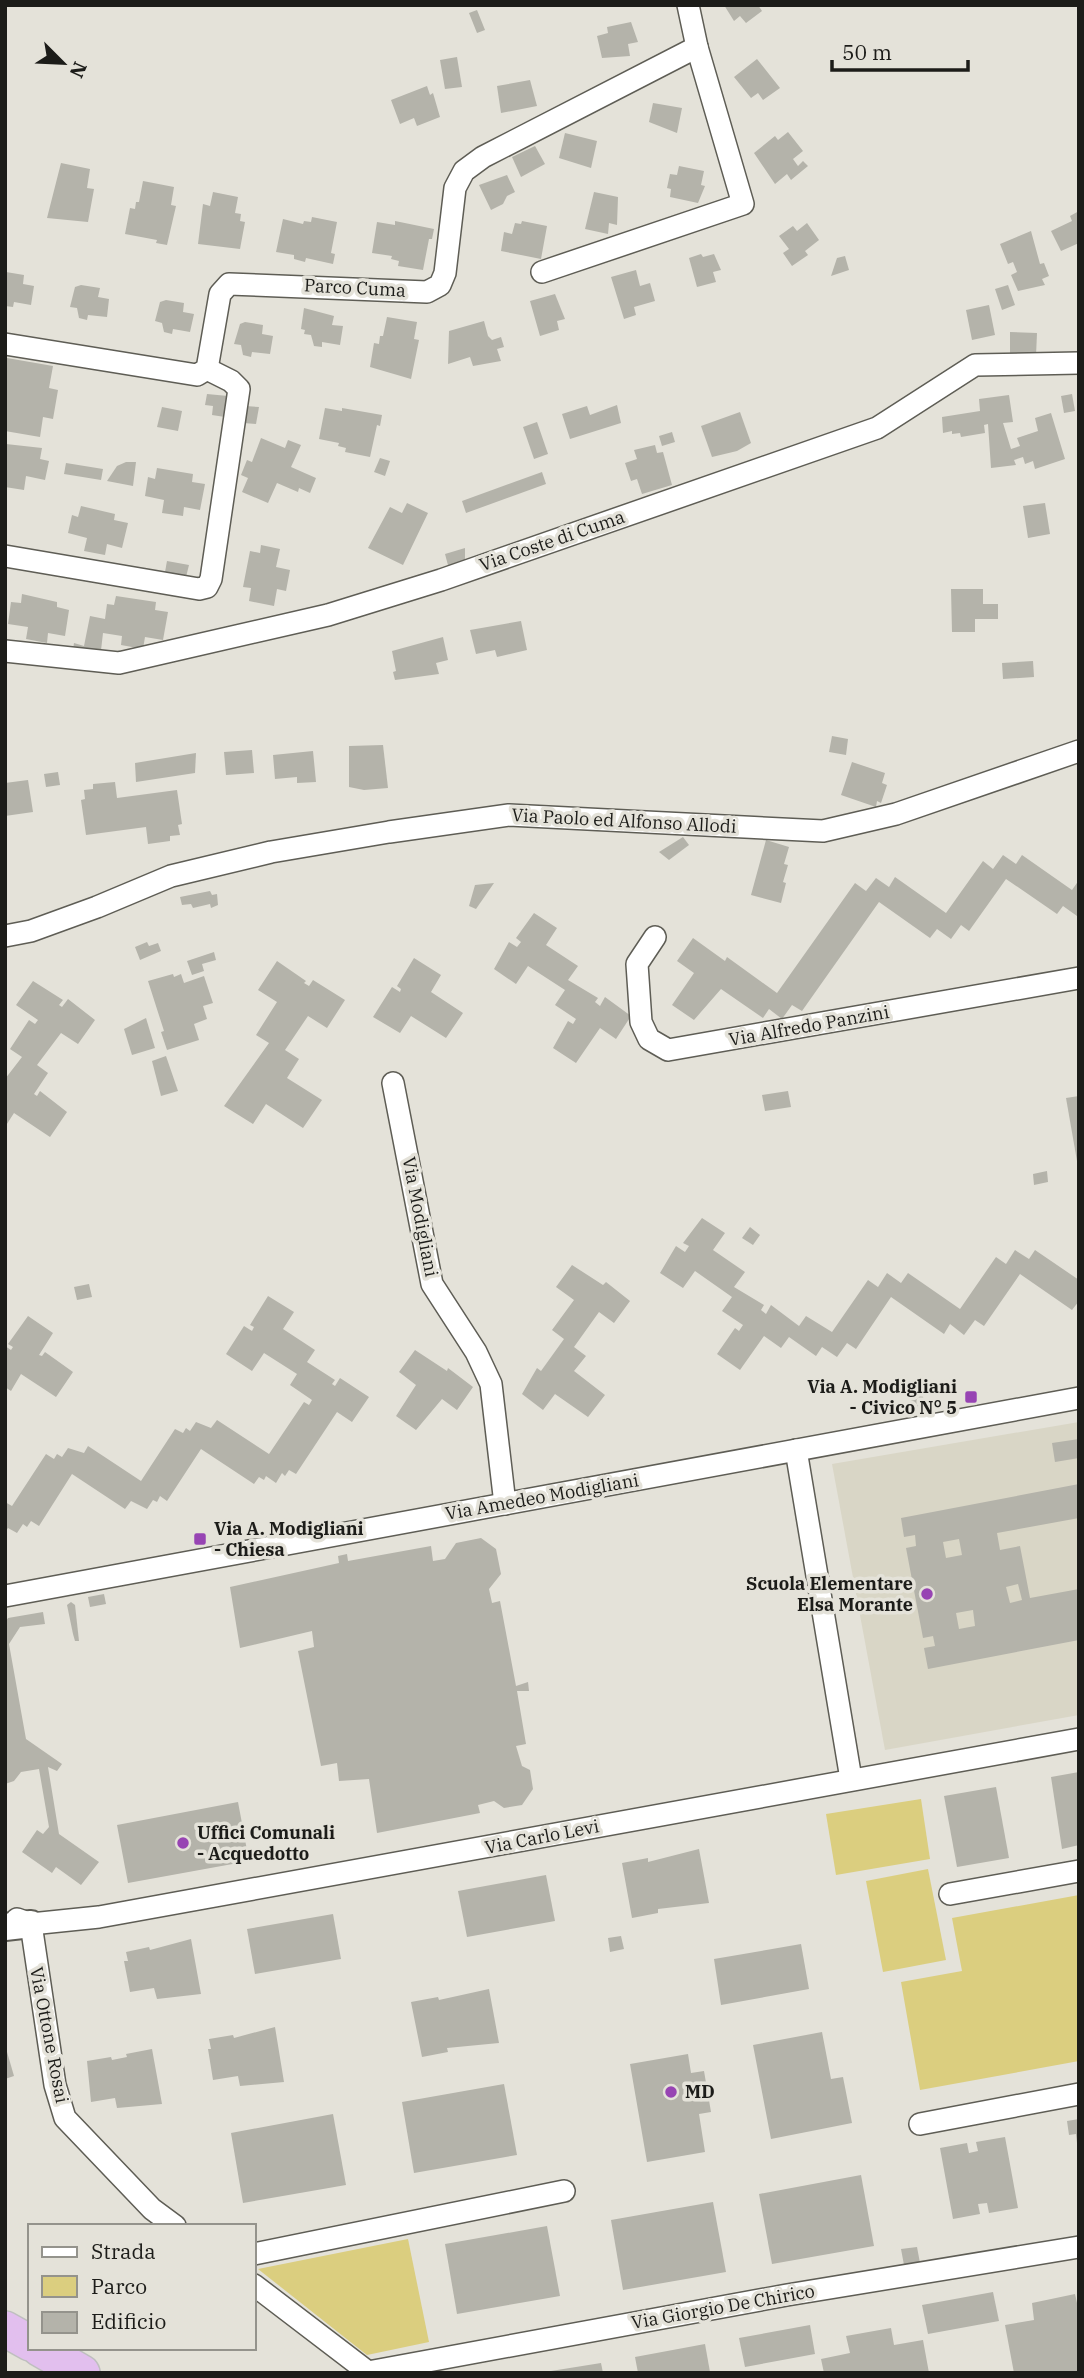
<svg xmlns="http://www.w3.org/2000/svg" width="1084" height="2378" font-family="'IBM Plex Serif',serif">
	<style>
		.built { fill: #d9d6c6 }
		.green { fill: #dbce7f }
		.building { fill: #b4b3aa; fill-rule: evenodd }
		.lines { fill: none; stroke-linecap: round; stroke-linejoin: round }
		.minor-casing { stroke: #5e5d55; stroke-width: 24 }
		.tertiary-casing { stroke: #5e5d55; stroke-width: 30 }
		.trunk-casing { stroke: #bfbfbf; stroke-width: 38 }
		.minor { stroke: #fff; stroke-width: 21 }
		.tertiary { stroke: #fff; stroke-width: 26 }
		.trunk { stroke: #e2bfee; stroke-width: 35 }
		.poi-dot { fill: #9744b3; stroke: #e4e2d9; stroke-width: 2.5 }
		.labels { text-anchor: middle; stroke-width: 7; stroke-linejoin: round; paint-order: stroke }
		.street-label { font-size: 18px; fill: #1c1c19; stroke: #e4e2d9 }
		.poi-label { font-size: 18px; font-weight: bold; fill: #1c1c19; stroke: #e4e2d9; text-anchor: start }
	</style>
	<rect width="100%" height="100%" fill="#e4e2d9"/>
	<polygon class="built" points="1079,1422 1079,1715 885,1750 832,1464"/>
	<g class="green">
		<polygon points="921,1799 930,1859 836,1875 826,1814"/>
		<polygon points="928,1869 946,1960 883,1972 866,1881"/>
		<polygon points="1079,1895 1079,2061 920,2090 901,1982 962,1971 952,1918"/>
		<polygon points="408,2239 429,2342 367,2355 258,2269"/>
	</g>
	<g class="building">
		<polygon points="724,5 758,5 762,11 746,23 740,16 734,21"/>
		<polygon points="477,10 485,30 477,33 469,13"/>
		<polygon points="631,22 638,42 628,44 630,56 602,58 597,36 608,33 607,27"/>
		<polygon points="457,57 462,87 445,89 440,60"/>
		<polygon points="757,59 780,88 763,100 758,93 751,98 734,77"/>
		<polygon points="530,80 537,106 501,113 497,86"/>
		<polygon points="427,86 430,95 433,93 440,117 417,126 414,118 400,124 391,100"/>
		<polygon points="653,103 682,108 677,133 649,122"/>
		<polygon points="788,132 803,151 793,159 798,166 803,161 808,166 791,180 787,174 775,184 754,153 775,136 778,140"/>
		<polygon points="565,133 597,141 591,168 559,158"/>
		<polygon points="535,146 545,164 521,177 512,157"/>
		<polygon points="61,163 90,169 87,188 94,189 88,222 47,218"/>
		<polygon points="679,166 704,171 701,185 705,186 698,203 670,197 671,189 667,188 670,174 677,175"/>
		<polygon points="507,175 515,192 507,196 503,204 491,210 479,185"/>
		<polygon points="143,181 174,187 171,205 176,206 167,245 156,243 157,240 125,234 130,208 135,209 136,202 139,202"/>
		<polygon points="213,192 238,197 235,213 241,214 240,221 245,222 240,249 198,244 203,204 210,206"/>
		<polygon points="594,192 618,197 617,225 609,223 608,234 585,229"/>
		<polygon points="1079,211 1079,243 1061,251 1051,231 1072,221 1070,216"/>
		<polygon points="312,217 337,222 331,253 335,254 333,264 306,258 305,262 294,259 294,255 276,252 283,219 303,224 304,221 311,222"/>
		<polygon points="395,221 434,229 432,239 429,239 423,270 398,266 399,261 391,259 392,256 372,253 377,222 395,225"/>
		<polygon points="522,221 547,226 541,259 501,251 504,232 512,234 515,223 521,224"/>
		<polygon points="807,223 819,240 805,251 808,255 792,266 783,253 789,249 779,236 793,226 797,231"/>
		<polygon points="1031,231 1040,264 1044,263 1049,276 1042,279 1045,285 1018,291 1011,275 1017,272 1013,262 1008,264 1000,244"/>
		<polygon points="701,254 703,257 714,254 721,270 713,272 716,282 697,287 689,258"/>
		<polygon points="845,256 849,270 831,276 837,258"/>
		<polygon points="636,270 640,286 650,283 655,301 634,307 636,315 624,319 611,277"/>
		<polygon points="6,272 24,275 23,284 34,286 31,305 14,302 13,307 5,306"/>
		<polygon points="81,285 100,288 98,297 109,299 107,317 88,315 87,320 79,318 77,308 70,307 75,287"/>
		<polygon points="1008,285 1015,305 1002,310 995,289"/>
		<polygon points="555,294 565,319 557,321 559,330 540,336 530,301"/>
		<polygon points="166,300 184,303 183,312 194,314 190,332 173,329 172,334 164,332 162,323 155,321 160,302"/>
		<polygon points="989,305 995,335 972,340 966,310"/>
		<polygon points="304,308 334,316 332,325 343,326 340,345 322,342 322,347 314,346 311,335 304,334 305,330 301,329"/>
		<polygon points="387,317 417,322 414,339 419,340 411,379 370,367 374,343 379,344 380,336 383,336"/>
		<polygon points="484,321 488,336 492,340 501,337 504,347 497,349 501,361 473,366 470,357 448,364 449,331"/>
		<polygon points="245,322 263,325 262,334 273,336 270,354 252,352 251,357 243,355 241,345 234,344 240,324"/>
		<polygon points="1010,332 1037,333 1036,356 1010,355"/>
		<polygon points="7,358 53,366 49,388 58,390 53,419 43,417 40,437 5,431"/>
		<polygon points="207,394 228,396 225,417 212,415 213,406 205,405"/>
		<polygon points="1072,394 1075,411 1064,413 1061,396"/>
		<polygon points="1009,395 1013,422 1003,423 1011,449 1020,446 1017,438 1038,431 1035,418 1051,413 1065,459 1035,469 1033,461 1025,464 1023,457 1014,460 1016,465 991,468 988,424 984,425 985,433 961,437 960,433 952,434 952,431 943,433 942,417 980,411 979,399"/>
		<polygon points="617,405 621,423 570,439 562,414 587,406 590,415"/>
		<polygon points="245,406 259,407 256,424 243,423"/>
		<polygon points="162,407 182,411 178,431 157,427"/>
		<polygon points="325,408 342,411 342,408 382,415 380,426 377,425 370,457 345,452 346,448 338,446 339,443 319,439"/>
		<polygon points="740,412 751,443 737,451 712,457 701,426"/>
		<polygon points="537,422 548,454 534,459 523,427"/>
		<polygon points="672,432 675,442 662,446 659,436"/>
		<polygon points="261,438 285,448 288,440 301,445 291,467 316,478 310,493 299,488 298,492 277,483 268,503 242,492 248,478 241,475 247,460 252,462"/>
		<polygon points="6,444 42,448 40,459 49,461 45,480 26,476 24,490 5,487"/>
		<polygon points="655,445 657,453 663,452 672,485 642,494 637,479 631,481 625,463 637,459 634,450"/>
		<polygon points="380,458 390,461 385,476 374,472"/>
		<polygon points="126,462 136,462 133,486 107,481 117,466"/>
		<polygon points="66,463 103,469 101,480 64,474"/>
		<polygon points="157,468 193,474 192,482 205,484 200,510 184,507 183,516 162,513 164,500 145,496 148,477 155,479"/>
		<polygon points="542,472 546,484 466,513 462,501"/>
		<polygon points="407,503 428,513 403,565 368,548 390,507 402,513"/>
		<polygon points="1045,503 1050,534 1028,538 1023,506"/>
		<polygon points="81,506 115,514 114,520 128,523 122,548 107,544 105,555 84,551 87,538 68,533 72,515 78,517"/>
		<polygon points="261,545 280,549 276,567 290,570 286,591 277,589 274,606 249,601 251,588 243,587 250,551 260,553"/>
		<polygon points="465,548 465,564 449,569 445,554"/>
		<polygon points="167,561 189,565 186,577 165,572"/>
		<polygon points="951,589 983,589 983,604 998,604 998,619 975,619 975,632 952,632"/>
		<polygon points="22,594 57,602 57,607 69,610 65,636 48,633 47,643 26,639 28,627 8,624 11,602 21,603"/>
		<polygon points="116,596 156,602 155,610 168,612 163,640 145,637 143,649 121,645 122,636 103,633 100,659 72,656 74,643 84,646 90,616 105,619 107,604 114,605"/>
		<polygon points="521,621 527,650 497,657 495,650 476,654 470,630"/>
		<polygon points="443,637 448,660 436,663 439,674 395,680 393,672 396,671 392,651"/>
		<polygon points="1033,661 1034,677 1003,679 1002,663"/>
		<polygon points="832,736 848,739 846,755 829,752"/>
		<polygon points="383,745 388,788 364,790 349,787 349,746"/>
		<polygon points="252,750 254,773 226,775 224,752"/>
		<polygon points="313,751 316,782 297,783 297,777 275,779 273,755"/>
		<polygon points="196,753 195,773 136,782 135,763"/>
		<polygon points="852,762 885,773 882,783 887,785 881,803 877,801 876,807 841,795"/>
		<polygon points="58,772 60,785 46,787 44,774"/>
		<polygon points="28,780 33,812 5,816 5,783"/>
		<polygon points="115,782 117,798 177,790 182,824 178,825 180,835 170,836 170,841 148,844 146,827 86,835 81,800 85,799 84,790 93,789 93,784"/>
		<polygon points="683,837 689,845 669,860 659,852"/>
		<polygon points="766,840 789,847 784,864 788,865 783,882 786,883 781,903 751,895"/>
		<polygon points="1003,855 1016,864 1022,855 1072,890 1079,880 1077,916 1063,906 1057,914 1006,879 969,931 961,925 951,939 937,929 930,938 879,902 802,1011 792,1005 782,1019 769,1009 763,1018 721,989 694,1020 672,1005 694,973 677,961 693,938 725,961 727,957 777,993 855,883 866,891 876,878 889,887 895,877 946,913 983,861 993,869"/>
		<polygon points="494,883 476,909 469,906 475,885"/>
		<polygon points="210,891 212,895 217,894 218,905 211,908 210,904 193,908 191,904 182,905 180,897"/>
		<polygon points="534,913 557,928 546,945 578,966 568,980 598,998 595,1002 600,1006 605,997 631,1016 616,1039 600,1028 576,1063 553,1048 568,1021 573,1024 576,1019 555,1005 565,990 528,966 516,984 494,969 509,942 517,947 521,942 516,938"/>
		<polygon points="147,942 149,946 158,943 161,951 140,960 135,947"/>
		<polygon points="214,952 216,960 202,964 204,971 192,975 187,961"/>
		<polygon points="414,958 441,975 431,992 463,1013 446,1038 411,1016 400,1033 373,1017 392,987 400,992 401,989 397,986"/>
		<polygon points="277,961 306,981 304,983 309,986 313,980 345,1000 327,1028 308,1016 285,1050 299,1059 287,1078 322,1100 303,1128 266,1104 253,1124 224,1106 269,1043 256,1035 277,1002 258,990"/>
		<polygon points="173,974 174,977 181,974 184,983 204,976 213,1003 203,1006 207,1019 194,1024 199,1040 167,1050 161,1032 164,1031 148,981"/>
		<polygon points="33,981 63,1000 59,1005 62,1007 68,999 95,1020 78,1044 61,1033 37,1065 48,1073 34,1094 37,1096 40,1091 67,1112 50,1137 14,1113 5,1127 5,1079 22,1057 10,1049 29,1020 35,1024 38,1020 16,1005"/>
		<polygon points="146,1018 155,1048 132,1055 124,1029"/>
		<polygon points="166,1056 178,1091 161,1096 152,1061"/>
		<polygon points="788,1091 791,1107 765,1111 762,1095"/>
		<polygon points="1079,1096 1079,1161 1077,1161 1066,1098"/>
		<polygon points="1047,1171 1048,1182 1034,1185 1033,1174"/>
		<polygon points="702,1218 725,1233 713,1250 745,1272 734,1287 764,1305 761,1310 766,1314 771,1305 799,1326 806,1316 832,1332 868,1280 878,1287 887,1273 901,1283 908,1273 960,1309 996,1257 1006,1264 1015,1250 1029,1259 1035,1250 1079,1280 1079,1301 1072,1310 1020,1274 984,1326 975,1320 964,1335 950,1324 944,1334 891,1297 856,1349 847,1343 837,1357 822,1347 816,1356 789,1337 781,1348 764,1336 740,1370 717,1354 735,1328 739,1331 743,1325 722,1311 732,1297 695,1271 683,1288 660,1273 676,1246 685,1252 689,1246 683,1243"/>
		<polygon points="750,1227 760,1235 753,1245 742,1238"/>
		<polygon points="572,1265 603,1285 606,1282 630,1301 614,1323 599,1312 574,1347 586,1356 574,1371 605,1395 588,1417 555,1394 543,1410 522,1394 537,1368 541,1371 564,1339 552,1330 574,1300 556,1287"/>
		<polygon points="89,1284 92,1297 77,1300 74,1287"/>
		<polygon points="268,1296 294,1312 283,1329 315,1350 307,1362 335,1380 332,1384 335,1386 340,1378 369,1397 352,1422 337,1412 296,1474 289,1470 285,1476 282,1473 276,1483 266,1476 264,1480 259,1477 254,1484 201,1449 167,1501 160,1496 157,1502 153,1500 147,1509 131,1501 125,1509 72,1474 39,1526 31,1521 27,1527 23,1524 17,1533 8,1528 5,1532 5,1502 12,1506 46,1454 54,1459 57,1454 62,1457 68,1448 84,1453 88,1446 141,1481 175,1429 183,1433 186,1428 190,1431 196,1422 211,1428 217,1420 269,1454 304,1402 309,1405 312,1400 290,1385 297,1374 264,1353 252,1371 226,1354 244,1326 252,1331 254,1327 250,1325"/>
		<polygon points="28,1316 53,1333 39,1355 42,1356 45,1352 73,1372 56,1397 21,1374 11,1391 5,1387 5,1346 11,1350 13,1347 8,1344"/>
		<polygon points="415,1350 447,1371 448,1368 473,1387 457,1410 442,1399 416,1430 396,1416 416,1385 399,1372"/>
		<polygon points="922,1392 925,1406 913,1409 910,1394"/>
		<polygon points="1079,1439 1079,1458 1055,1462 1052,1443"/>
		<path d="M1079,1484V1518L997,1533L1000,1550L1020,1546L1030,1598L1079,1589V1640L928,1669L924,1648L935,1646L933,1636L923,1638L906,1548L916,1546L915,1535L904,1537L901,1518ZM959,1539L962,1555L946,1558L943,1542ZM1018,1584L1022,1600L1010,1603L1006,1587ZM973,1610L975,1626L959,1629L956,1613Z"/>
		<polygon points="481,1538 496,1549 501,1574 489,1589 492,1603 500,1601 516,1686 528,1682 529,1691 517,1691 526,1744 516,1746 522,1766 530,1770 533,1789 522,1805 504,1808 494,1801 478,1805 480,1813 377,1833 369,1779 339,1781 337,1763 321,1766 298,1651 314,1647 312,1631 240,1648 230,1587 339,1563 338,1556 347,1554 348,1561 431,1546 433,1561 445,1559 456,1543"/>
		<polygon points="104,1594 106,1604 90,1607 88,1597"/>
		<polygon points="71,1602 75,1605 79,1641 75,1641 73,1634 67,1605"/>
		<polygon points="43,1612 45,1624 20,1627 9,1644 26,1739 62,1764 57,1771 48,1767 59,1834 99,1862 81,1885 56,1867 52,1873 22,1852 37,1830 43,1834 49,1827 39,1769 21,1772 14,1781 5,1784 5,1623 8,1618"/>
		<polygon points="1079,1772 1079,1845 1062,1849 1051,1777"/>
		<polygon points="996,1787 1009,1858 957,1867 944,1796"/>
		<polygon points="238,1802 249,1861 128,1883 117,1825"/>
		<polygon points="699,1849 709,1903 658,1909 658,1913 632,1918 622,1863 648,1858 648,1862"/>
		<polygon points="546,1875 555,1921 467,1937 458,1891"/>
		<polygon points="333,1914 341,1959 255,1974 247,1929"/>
		<polygon points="621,1936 624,1949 610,1952 608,1938"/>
		<polygon points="191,1939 201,1994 157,1999 154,1988 130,1992 124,1961 128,1961 126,1952 149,1947 150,1950"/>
		<polygon points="801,1944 809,1989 721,2005 714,1959"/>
		<polygon points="489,1989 499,2043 447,2048 448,2052 422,2057 411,2002 438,1997 439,2000"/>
		<polygon points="275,2027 284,2082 240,2086 238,2076 213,2080 208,2049 211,2049 209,2039 233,2035 234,2038"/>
		<polygon points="822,2032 831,2079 843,2077 852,2123 771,2139 753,2045"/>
		<polygon points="5,2045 14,2076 5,2079"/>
		<polygon points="152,2049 162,2104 117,2108 115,2098 91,2102 87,2061 111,2057 112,2060 127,2057 126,2054"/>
		<polygon points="688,2054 691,2073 704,2071 711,2112 699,2114 705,2152 647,2162 630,2064"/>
		<polygon points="504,2084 517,2155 414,2173 402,2102"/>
		<polygon points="333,2114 346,2185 243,2203 231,2133"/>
		<polygon points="1079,2119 1079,2143 1077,2143 1076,2134 1069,2135 1067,2121"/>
		<polygon points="1005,2137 1018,2208 989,2213 987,2203 978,2204 980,2214 953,2219 940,2148 967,2143 969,2153 978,2151 976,2142"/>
		<polygon points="861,2175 874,2246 772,2264 759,2194"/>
		<polygon points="713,2202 726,2272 623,2290 611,2220"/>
		<polygon points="547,2226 560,2296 457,2314 445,2244"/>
		<polygon points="917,2247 920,2263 904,2265 901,2249"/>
		<polygon points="993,2292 999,2321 928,2334 922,2305"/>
		<polygon points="1075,2294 1079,2312 1079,2373 1014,2373 1005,2325 1034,2320 1032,2303"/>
		<polygon points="810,2325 815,2354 745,2367 739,2338"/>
		<polygon points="891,2328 894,2345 923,2340 929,2373 824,2373 821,2359 850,2353 846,2336"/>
		<polygon points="705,2344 710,2372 638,2373 635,2357"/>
		<polygon points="601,2363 603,2373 551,2373 551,2371"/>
	</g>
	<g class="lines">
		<defs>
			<g id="minor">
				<polyline points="542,272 743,204 697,47 688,5"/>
				<polyline points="5,344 197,375 207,369 220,294 229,284 427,292 440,285 445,273 455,188 464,171 483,157 697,47"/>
				<polyline points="5,556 199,589 207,587 211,579 239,389 231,381 207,369"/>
				<polyline points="5,651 119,663 328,615 441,580 877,428 975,365 1079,363"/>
				<polyline points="5,936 31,931 97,907 171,876 271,852 389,832 509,815 823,831 896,814 1079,751"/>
				<polyline points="655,937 637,964 641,1022 649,1039 668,1050 1079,978"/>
				<polyline points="393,1083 432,1284 476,1352 491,1384 505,1504"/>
				<polyline points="796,1450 851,1779"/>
				<polyline points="5,1596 1079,1398"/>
				<polyline points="950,1894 1079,1871"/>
				<polyline points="17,1919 31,1924 99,1917 1079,1739"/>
				<polyline points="31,1924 55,2085 65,2118 152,2209 175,2226"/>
				<polyline points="920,2124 1079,2094"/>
				<polyline points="254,2254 564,2191"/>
				<polyline points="254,2285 368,2372"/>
				<polyline points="368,2372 787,2295 1079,2247"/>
			</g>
			<polyline id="tertiary" points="5,1927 31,1924"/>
			<g id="trunk">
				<polyline points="5,2329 30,2343"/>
				<polyline points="39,2348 82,2373"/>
			</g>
		</defs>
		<use href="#minor" class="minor-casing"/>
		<use href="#tertiary" class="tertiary-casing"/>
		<use href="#trunk" class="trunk-casing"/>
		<use href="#minor" class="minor"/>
		<use href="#tertiary" class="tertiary"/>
		<use href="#trunk" class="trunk"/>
	</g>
	<g class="poi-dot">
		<rect x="964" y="1390" width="14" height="14" rx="3.5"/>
		<rect x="193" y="1532" width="14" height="14" rx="3.5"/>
		<circle cx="927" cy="1594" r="7"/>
		<circle cx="183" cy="1843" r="7"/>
		<circle cx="671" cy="2092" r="7"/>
	</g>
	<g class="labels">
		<g class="street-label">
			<text transform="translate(355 288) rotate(3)" y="6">Parco Cuma</text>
			<text transform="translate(552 541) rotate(-19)" y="6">Via Coste di Cuma</text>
			<text transform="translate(624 821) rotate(3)" y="6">Via Paolo ed Alfonso Allodi</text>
			<text transform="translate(809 1026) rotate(-10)" y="6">Via Alfredo Panzini</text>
			<text transform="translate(420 1217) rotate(79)" y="6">Via Modigliani</text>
			<text transform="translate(542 1497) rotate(-10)" y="6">Via Amedeo Modigliani</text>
			<text transform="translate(542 1837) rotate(-11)" y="6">Via Carlo Levi</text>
			<text transform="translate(49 2035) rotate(79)" y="6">Via Ottone Rosai</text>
			<text transform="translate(723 2307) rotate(-10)" y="6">Via Giorgio De Chirico</text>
		</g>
		<g class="poi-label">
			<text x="957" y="1393" text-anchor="end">Via A. Modigliani<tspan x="957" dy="21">- Civico N° 5</tspan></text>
			<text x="214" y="1535">Via A. Modigliani<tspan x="214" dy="21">- Chiesa</tspan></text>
			<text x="913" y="1590" text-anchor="end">Scuola Elementare<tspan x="913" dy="21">Elsa Morante</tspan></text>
			<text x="197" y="1839">Uffici Comunali<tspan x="197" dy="21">- Acquedotto</tspan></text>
			<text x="685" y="2098">MD</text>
		</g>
	</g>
	<rect width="1084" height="2378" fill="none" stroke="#1c1c19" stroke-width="14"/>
	<rect x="28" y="2224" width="228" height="126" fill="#e4e2d9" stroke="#94938c" stroke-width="2"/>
	<rect x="42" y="2247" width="35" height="10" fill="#ffffff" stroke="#94938c" stroke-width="2"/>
	<text x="91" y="2259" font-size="21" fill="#1c1c19">Strada</text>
	<rect x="42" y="2276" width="35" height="21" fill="#dbce7f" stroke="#94938c" stroke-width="2"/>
	<text x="91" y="2294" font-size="21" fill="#1c1c19">Parco</text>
	<rect x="42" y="2312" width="35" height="21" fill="#b4b3aa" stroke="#94938c" stroke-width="2"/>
	<text x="91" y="2329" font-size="21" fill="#1c1c19">Edificio</text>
	<g transform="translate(63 63) rotate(114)" stroke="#e4e2d9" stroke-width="5" paint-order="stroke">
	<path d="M0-5L12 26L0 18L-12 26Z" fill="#1c1c19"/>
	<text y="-10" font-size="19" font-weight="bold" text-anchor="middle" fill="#1c1c19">N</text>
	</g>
	<path d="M832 60v10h136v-10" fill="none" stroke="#1c1c19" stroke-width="3.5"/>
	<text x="842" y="60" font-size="21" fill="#1c1c19" stroke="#e4e2d9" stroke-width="5" paint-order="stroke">50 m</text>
</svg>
